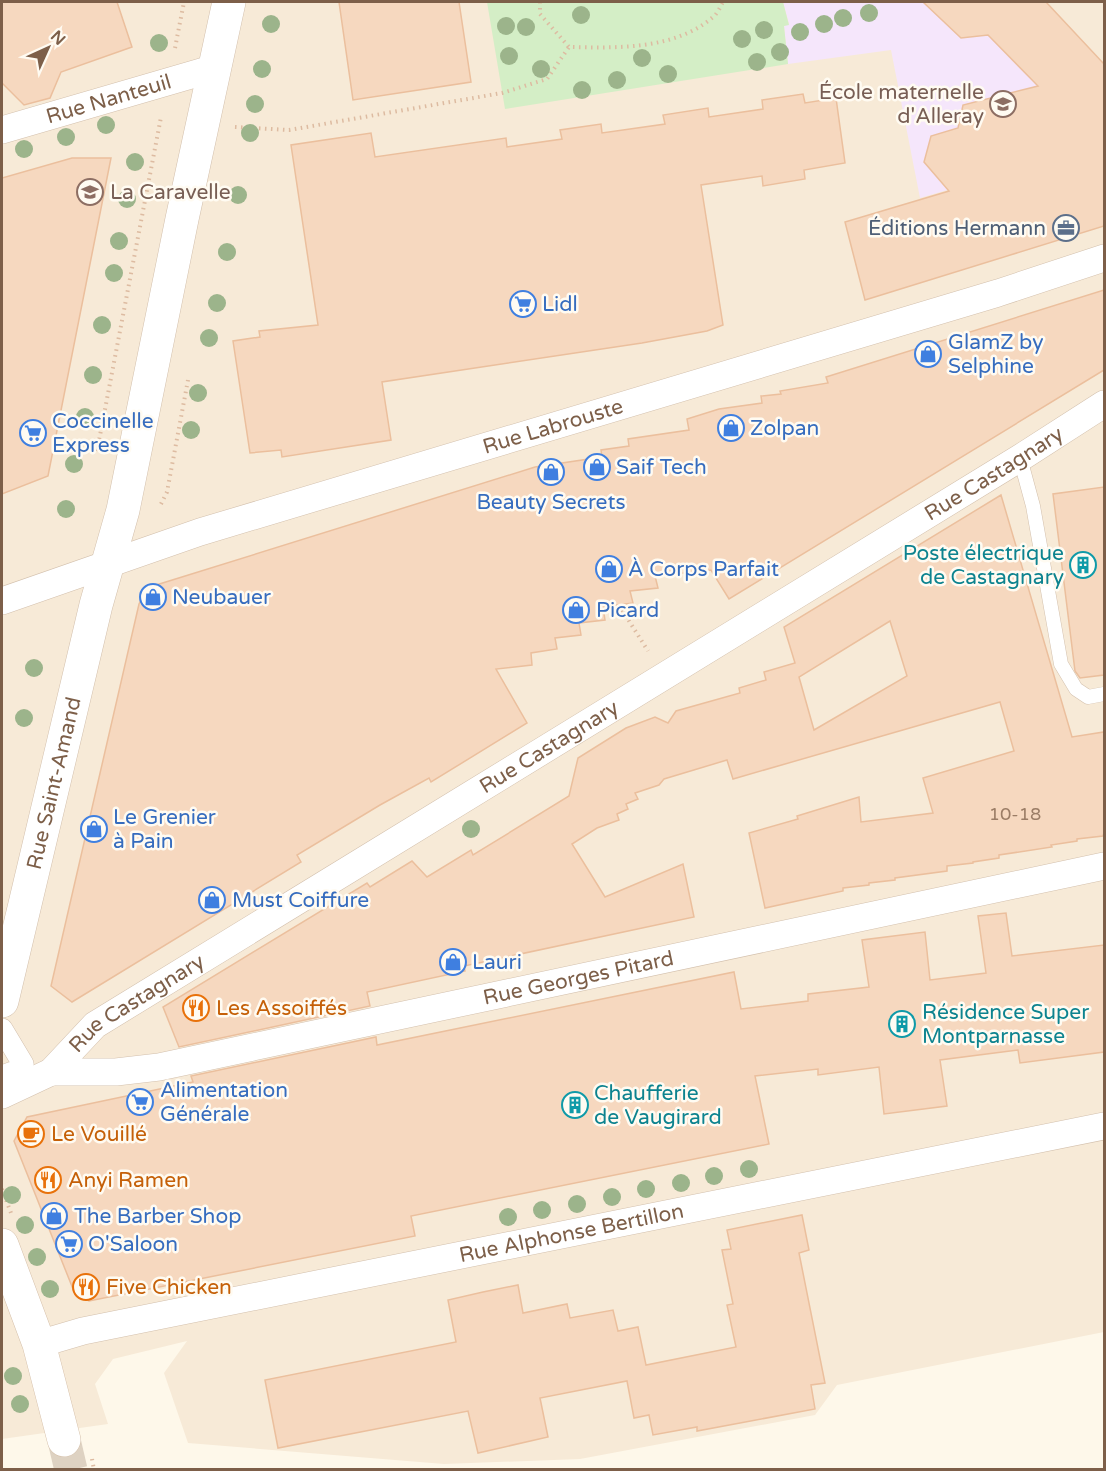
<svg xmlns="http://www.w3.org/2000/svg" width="1106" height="1471" font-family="'Varela Round',sans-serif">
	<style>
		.residential { fill: #f7ead7 }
		.education { fill: #f5e6fb }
		.green { fill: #d4eec6 }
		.building { fill: #f6d8bf; stroke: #ebbf9d; stroke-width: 1.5; fill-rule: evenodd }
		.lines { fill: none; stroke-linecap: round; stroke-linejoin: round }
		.secondary-tunnel { stroke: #ded2c2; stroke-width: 33; stroke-dasharray: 33 16; stroke-linecap: butt }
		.service-casing { stroke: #d3c0ad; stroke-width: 15 }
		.pedestrian-casing { stroke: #d3c0ad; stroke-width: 22 }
		.minor-casing { stroke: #d3c0ad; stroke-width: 28 }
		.tertiary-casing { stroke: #d3c0ad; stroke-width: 34 }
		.secondary-casing { stroke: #d6c1ab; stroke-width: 34 }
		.path { stroke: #ddbba1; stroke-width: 4; stroke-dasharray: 1.5 4.5; stroke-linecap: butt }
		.service { stroke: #fff; stroke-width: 14 }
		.pedestrian { stroke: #fff; stroke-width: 21 }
		.minor { stroke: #fff; stroke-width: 27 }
		.tertiary { stroke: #fff; stroke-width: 33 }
		.secondary { stroke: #fff; stroke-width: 33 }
		.tree { fill: #9cb48b }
		.labels { text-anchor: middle; stroke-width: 5; stroke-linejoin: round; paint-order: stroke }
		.number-label { font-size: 18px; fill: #9b7d66 }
		.education-label { font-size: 21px; fill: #785e54; stroke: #fffbf2; text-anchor: end }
		.street-label { font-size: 21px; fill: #7d5f49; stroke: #fffbf2 }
		.service-label { font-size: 21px; fill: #4e5e75; stroke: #fffbf2; text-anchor: end }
		.shop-label { font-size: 21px; fill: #366cbe; stroke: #fffbf2; text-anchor: start }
		.culture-label { font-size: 21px; fill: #0d838f; stroke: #fffbf2; text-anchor: start }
		.food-label { font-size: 21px; fill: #c56008; stroke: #fffbf2; text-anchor: start }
	</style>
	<rect width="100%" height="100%" fill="#fef8ea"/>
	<polygon class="residential" points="2,2 1104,2 1104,1332 837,1385 815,1415 580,1459 444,1464 188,1443 164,1373 187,1341 113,1359 95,1384 108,1424 2,1439"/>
	<polygon class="education" points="783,2 1046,2 1104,64 1104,144 920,198 891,50 788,64 784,26 789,24"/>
	<polygon class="green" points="487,2 783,2 789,25 784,26 788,64 505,109"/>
	<g class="building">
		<polygon points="2,2 117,2 132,47 61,72 50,98 24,105 2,83"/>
		<polygon points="339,2 459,2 471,82 353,100"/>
		<polygon points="923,2 1046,2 1104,64 1104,226 865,300 845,222 949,191 924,162 931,136 958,128 963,105 1038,86 988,35 961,38"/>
		<polygon points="803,94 805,103 836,98 845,163 804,170 805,179 763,186 762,176 701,185 723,325 707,331 642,343 382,382 391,440 282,457 281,450 250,453 233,341 260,337 259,331 318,325 291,145 371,133 375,157 506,138 507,147 562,139 560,130 601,124 602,133 665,124 663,115 708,108 709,117 763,109 762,100"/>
		<polygon points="72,158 111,158 48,476 2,494 2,178"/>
		<polygon points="1104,290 1104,370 729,599 711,570 655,576 658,588 630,591 633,603 603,607 605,620 579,623 581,635 555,638 557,649 531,653 532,665 496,669 527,723 431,782 429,778 380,805 297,855 301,862 72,1002 51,986 139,604 144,594 153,586 535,467 602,457 601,450 629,446 628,439 689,430 687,419 719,409 762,403 761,396 781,394 780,391 828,383 826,377"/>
		<polygon points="1104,487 1104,675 1080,678 1075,671 1053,494"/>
		<path d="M1001,495L1072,737L1104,732V833L1103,836L1077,839V841L1051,845L1052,847L999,855V858L973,862V863L947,866V871L895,878V880L869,883V885L843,888V891L765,908L749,833L798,819L797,816L859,797L861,822L933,813L923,778L1014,751L1000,702L733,779L727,760L664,779L659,785L635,793L638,799L626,804L628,809L617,814L619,820L597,828L572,844L605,897L683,864L694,917L464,966L465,971L367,992L370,1006L179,1047L163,1007L367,883L370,887L412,861L427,877L471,850L473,855L569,796L578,758L626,728L655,717L668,723L676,711L740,693L739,688L766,680L764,672L795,663L784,627ZM890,621L907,676L814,730L799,677Z"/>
		<polygon points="1006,913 1012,956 1104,945 1104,1052 1020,1063 1018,1050 940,1060 947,1106 884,1114 879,1067 818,1075 818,1069 755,1076 769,1144 411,1216 415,1236 89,1301 75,1294 14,1141 27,1117 193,1082 191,1076 376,1037 377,1045 734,972 741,1009 808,1001 808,994 869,987 862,940 925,932 930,980 986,973 978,916"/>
		<polygon points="802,1215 809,1250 799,1253 825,1383 811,1385 815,1409 697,1431 697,1427 653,1435 649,1415 634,1418 627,1381 540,1398 548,1437 478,1453 468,1411 278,1448 265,1380 456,1342 448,1300 483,1292 518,1285 523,1313 567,1304 570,1318 613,1310 618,1331 638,1327 646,1365 736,1347 727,1305 733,1304 722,1250 731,1249 727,1230"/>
	</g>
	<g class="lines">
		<polyline class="secondary-tunnel" points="64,1440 71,1470"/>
		<defs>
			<polyline id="service" points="1020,458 1033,506 1061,664 1076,689 1088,697 1104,694"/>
			<polyline id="pedestrian" points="2,1029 23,1064 18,1070 2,1076"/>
			<g id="minor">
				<path id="s1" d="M2,130L215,68"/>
				<path id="s2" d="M2,601L200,532L998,293L1104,258"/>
				<path id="s3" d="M51,1072H116L159,1067L1104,866"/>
				<path id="s4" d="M2,1095L51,1072L95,1025L1020,458L1104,404"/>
				<path id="s5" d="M39,1344L83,1331L1104,1126"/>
			</g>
			<g id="tertiary">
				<path id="s6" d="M2,1001L96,605L123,510L182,219L229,2"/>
			</g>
			<polyline id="secondary" points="2,1245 39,1344 64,1440"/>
		</defs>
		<use href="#service" class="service-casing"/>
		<use href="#pedestrian" class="pedestrian-casing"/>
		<use href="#minor" class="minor-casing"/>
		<use href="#tertiary" class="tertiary-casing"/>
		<use href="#secondary" class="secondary-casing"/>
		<g class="path">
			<path d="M540,2V14L569,47C616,48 675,50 713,17C718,13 720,7 723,2"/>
			<polyline points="175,48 184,2"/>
			<polyline points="235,127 289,130 502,93 547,79 569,47"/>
			<polyline points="97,451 161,117"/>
			<polyline points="161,504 167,492 188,380"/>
			<polyline points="619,605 648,651"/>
			<polyline points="2,1189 11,1213"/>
			<polyline points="92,1459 94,1470"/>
		</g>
		<use href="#service" class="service"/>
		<use href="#pedestrian" class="pedestrian"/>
		<use href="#minor" class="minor"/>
		<use href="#tertiary" class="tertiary"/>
		<use href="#secondary" class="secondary"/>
	</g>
	<g class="tree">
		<circle cx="869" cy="13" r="9"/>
		<circle cx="581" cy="15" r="9"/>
		<circle cx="843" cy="18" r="9"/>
		<circle cx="271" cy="24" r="9"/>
		<circle cx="824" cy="24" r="9"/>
		<circle cx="506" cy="26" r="9"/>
		<circle cx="526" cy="27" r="9"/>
		<circle cx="764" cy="30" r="9"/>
		<circle cx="800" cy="32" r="9"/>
		<circle cx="742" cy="39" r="9"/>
		<circle cx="159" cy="43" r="9"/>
		<circle cx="780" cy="52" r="9"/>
		<circle cx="509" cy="56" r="9"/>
		<circle cx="642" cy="58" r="9"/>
		<circle cx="757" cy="62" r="9"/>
		<circle cx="262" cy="69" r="9"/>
		<circle cx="541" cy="69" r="9"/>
		<circle cx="668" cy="74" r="9"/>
		<circle cx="617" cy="80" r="9"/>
		<circle cx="582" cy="90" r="9"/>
		<circle cx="255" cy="104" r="9"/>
		<circle cx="106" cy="125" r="9"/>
		<circle cx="250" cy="133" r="9"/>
		<circle cx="66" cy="137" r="9"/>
		<circle cx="24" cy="149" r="9"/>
		<circle cx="135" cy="162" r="9"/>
		<circle cx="238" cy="195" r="9"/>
		<circle cx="127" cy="199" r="9"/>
		<circle cx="119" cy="241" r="9"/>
		<circle cx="227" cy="252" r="9"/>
		<circle cx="114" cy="273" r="9"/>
		<circle cx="217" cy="303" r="9"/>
		<circle cx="102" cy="325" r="9"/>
		<circle cx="209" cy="338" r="9"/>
		<circle cx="93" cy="375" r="9"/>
		<circle cx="198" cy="393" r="9"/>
		<circle cx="85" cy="417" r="9"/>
		<circle cx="191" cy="430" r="9"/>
		<circle cx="74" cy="464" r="9"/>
		<circle cx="66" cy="509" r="9"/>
		<circle cx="34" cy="668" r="9"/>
		<circle cx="24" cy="718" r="9"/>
		<circle cx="471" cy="829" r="9"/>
		<circle cx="749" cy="1169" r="9"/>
		<circle cx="714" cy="1176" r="9"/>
		<circle cx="681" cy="1183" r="9"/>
		<circle cx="646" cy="1189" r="9"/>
		<circle cx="12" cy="1195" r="9"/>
		<circle cx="612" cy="1197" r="9"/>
		<circle cx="577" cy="1204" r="9"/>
		<circle cx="542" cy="1210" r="9"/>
		<circle cx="508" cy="1217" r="9"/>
		<circle cx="25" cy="1225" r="9"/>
		<circle cx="37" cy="1257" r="9"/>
		<circle cx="50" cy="1289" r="9"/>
		<circle cx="13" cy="1376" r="9"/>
		<circle cx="20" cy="1404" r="9"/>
	</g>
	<defs>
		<symbol id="school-ring" viewBox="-11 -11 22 22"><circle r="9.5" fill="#fffbf2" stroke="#8d6e63" stroke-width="1.5"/><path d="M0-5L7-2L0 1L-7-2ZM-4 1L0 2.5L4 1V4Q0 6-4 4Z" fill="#8d6e63"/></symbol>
		<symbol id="office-ring" viewBox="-11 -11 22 22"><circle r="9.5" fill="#fffbf2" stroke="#5c6f8a" stroke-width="1.5"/><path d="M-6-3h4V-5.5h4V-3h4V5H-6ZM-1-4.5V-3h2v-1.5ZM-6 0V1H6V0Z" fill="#5c6f8a"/></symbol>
		<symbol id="supermarket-ring" viewBox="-11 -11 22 22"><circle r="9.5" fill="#fffbf2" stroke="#3f7fe0" stroke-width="1.5"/><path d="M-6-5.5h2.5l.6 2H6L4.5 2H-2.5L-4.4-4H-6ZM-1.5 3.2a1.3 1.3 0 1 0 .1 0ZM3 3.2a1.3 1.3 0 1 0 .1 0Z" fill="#3f7fe0"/></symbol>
		<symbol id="shop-ring" viewBox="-11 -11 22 22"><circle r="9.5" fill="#fffbf2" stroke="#3f7fe0" stroke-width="1.5"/><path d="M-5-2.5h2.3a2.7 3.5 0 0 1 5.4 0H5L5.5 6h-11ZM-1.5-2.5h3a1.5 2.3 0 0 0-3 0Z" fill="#3f7fe0"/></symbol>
		<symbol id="building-ring" viewBox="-11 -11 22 22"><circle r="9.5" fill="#fffbf2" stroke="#0f9aa8" stroke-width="1.5"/><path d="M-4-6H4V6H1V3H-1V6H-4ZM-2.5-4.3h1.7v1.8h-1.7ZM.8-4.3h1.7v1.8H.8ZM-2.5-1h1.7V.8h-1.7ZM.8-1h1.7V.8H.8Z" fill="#0f9aa8"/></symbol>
		<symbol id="restaurant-ring" viewBox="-11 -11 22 22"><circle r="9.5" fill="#fffbf2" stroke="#e8710a" stroke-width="1.5"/><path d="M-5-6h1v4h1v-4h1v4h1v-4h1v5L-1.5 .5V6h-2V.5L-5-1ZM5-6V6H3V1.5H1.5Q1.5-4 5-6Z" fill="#e8710a"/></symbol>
		<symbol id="cafe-ring" viewBox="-11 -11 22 22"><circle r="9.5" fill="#fffbf2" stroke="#e8710a" stroke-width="1.5"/><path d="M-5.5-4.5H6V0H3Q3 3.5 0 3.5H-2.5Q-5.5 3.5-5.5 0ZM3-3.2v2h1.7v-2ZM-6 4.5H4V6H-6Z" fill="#e8710a"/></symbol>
	</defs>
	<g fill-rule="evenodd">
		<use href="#school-ring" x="988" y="89" width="30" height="30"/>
		<use href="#school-ring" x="75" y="177" width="30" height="30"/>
		<use href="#office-ring" x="1051" y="213" width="30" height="30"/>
		<use href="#supermarket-ring" x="508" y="289" width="30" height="30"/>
		<use href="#shop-ring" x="913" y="339" width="30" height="30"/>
		<use href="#shop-ring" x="716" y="413" width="30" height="30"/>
		<use href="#supermarket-ring" x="18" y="418" width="30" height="30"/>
		<use href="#shop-ring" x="582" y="452" width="30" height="30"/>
		<use href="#shop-ring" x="536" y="457" width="30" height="30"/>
		<use href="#building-ring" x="1068" y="550" width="30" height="30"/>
		<use href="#shop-ring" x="594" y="554" width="30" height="30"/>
		<use href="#shop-ring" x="138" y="582" width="30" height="30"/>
		<use href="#shop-ring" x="561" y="595" width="30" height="30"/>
		<use href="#shop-ring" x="79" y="814" width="30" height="30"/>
		<use href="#shop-ring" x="197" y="885" width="30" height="30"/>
		<use href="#shop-ring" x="438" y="947" width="30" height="30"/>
		<use href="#restaurant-ring" x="181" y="993" width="30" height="30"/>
		<use href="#building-ring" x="887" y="1009" width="30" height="30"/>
		<use href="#supermarket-ring" x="125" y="1087" width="30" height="30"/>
		<use href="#building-ring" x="560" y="1090" width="30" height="30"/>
		<use href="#cafe-ring" x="16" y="1119" width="30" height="30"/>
		<use href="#restaurant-ring" x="33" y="1165" width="30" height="30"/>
		<use href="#shop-ring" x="39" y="1201" width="30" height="30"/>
		<use href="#supermarket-ring" x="54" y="1229" width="30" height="30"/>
		<use href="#restaurant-ring" x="71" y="1272" width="30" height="30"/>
	</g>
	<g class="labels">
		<g class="number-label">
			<text x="1015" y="820">10-18</text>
		</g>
		<g class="education-label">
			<text x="984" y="99">École maternelle<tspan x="984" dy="24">d'Alleray</tspan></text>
			<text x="110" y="199" text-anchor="start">La Caravelle</text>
		</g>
		<g class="street-label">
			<text dy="7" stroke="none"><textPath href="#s1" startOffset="111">Rue Nanteuil</textPath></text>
			<text dy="7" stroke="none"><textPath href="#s2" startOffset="578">Rue Labrouste</textPath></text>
			<text dy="7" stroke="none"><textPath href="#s4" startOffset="1173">Rue Castagnary</textPath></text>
			<text dy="7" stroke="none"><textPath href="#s4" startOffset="651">Rue Castagnary</textPath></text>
			<text dy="7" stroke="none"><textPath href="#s6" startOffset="224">Rue Saint-Amand</textPath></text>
			<text dy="7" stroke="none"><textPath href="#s3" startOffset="537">Rue Georges Pitard</textPath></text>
			<text dy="7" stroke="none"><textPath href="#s4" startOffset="165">Rue Castagnary</textPath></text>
			<text dy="7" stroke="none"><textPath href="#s5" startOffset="544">Rue Alphonse Bertillon</textPath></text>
		</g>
		<g class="service-label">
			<text x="1046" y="235">Éditions Hermann</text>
		</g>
		<g class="shop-label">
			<text x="542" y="311">Lidl</text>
			<text x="948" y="349">GlamZ by<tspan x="948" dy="24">Selphine</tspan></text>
			<text x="52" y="428">Coccinelle<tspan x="52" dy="24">Express</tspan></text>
			<text x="750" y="435">Zolpan</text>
			<text x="616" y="474">Saif Tech</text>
			<text x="551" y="509" text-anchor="middle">Beauty Secrets</text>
			<text x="628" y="576">À Corps Parfait</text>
			<text x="172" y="604">Neubauer</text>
			<text x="596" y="617">Picard</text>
			<text x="113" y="824">Le Grenier<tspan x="113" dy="24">à Pain</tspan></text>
			<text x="232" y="907">Must Coiffure</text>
			<text x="472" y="969">Lauri</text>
			<text x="160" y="1097">Alimentation<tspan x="160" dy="24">Générale</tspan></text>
			<text x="74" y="1223">The Barber Shop</text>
			<text x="88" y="1251">O'Saloon</text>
		</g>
		<g class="culture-label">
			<text x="1064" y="560" text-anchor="end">Poste électrique<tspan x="1064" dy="24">de Castagnary</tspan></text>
			<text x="922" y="1019">Résidence Super<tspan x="922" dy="24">Montparnasse</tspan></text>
			<text x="594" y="1100">Chaufferie<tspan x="594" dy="24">de Vaugirard</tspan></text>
		</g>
		<g class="food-label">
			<text x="216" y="1015">Les Assoiffés</text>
			<text x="51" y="1141">Le Vouillé</text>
			<text x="68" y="1187">Anyi Ramen</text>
			<text x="106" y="1294">Five Chicken</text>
		</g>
	</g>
	<rect width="1106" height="1471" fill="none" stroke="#7d5f49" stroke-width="6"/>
	<g transform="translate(48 48) rotate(45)" stroke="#fffbf2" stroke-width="4.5" paint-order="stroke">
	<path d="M0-4.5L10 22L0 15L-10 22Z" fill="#7d5f49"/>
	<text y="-9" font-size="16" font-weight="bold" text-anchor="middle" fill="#7d5f49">N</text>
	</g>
</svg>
